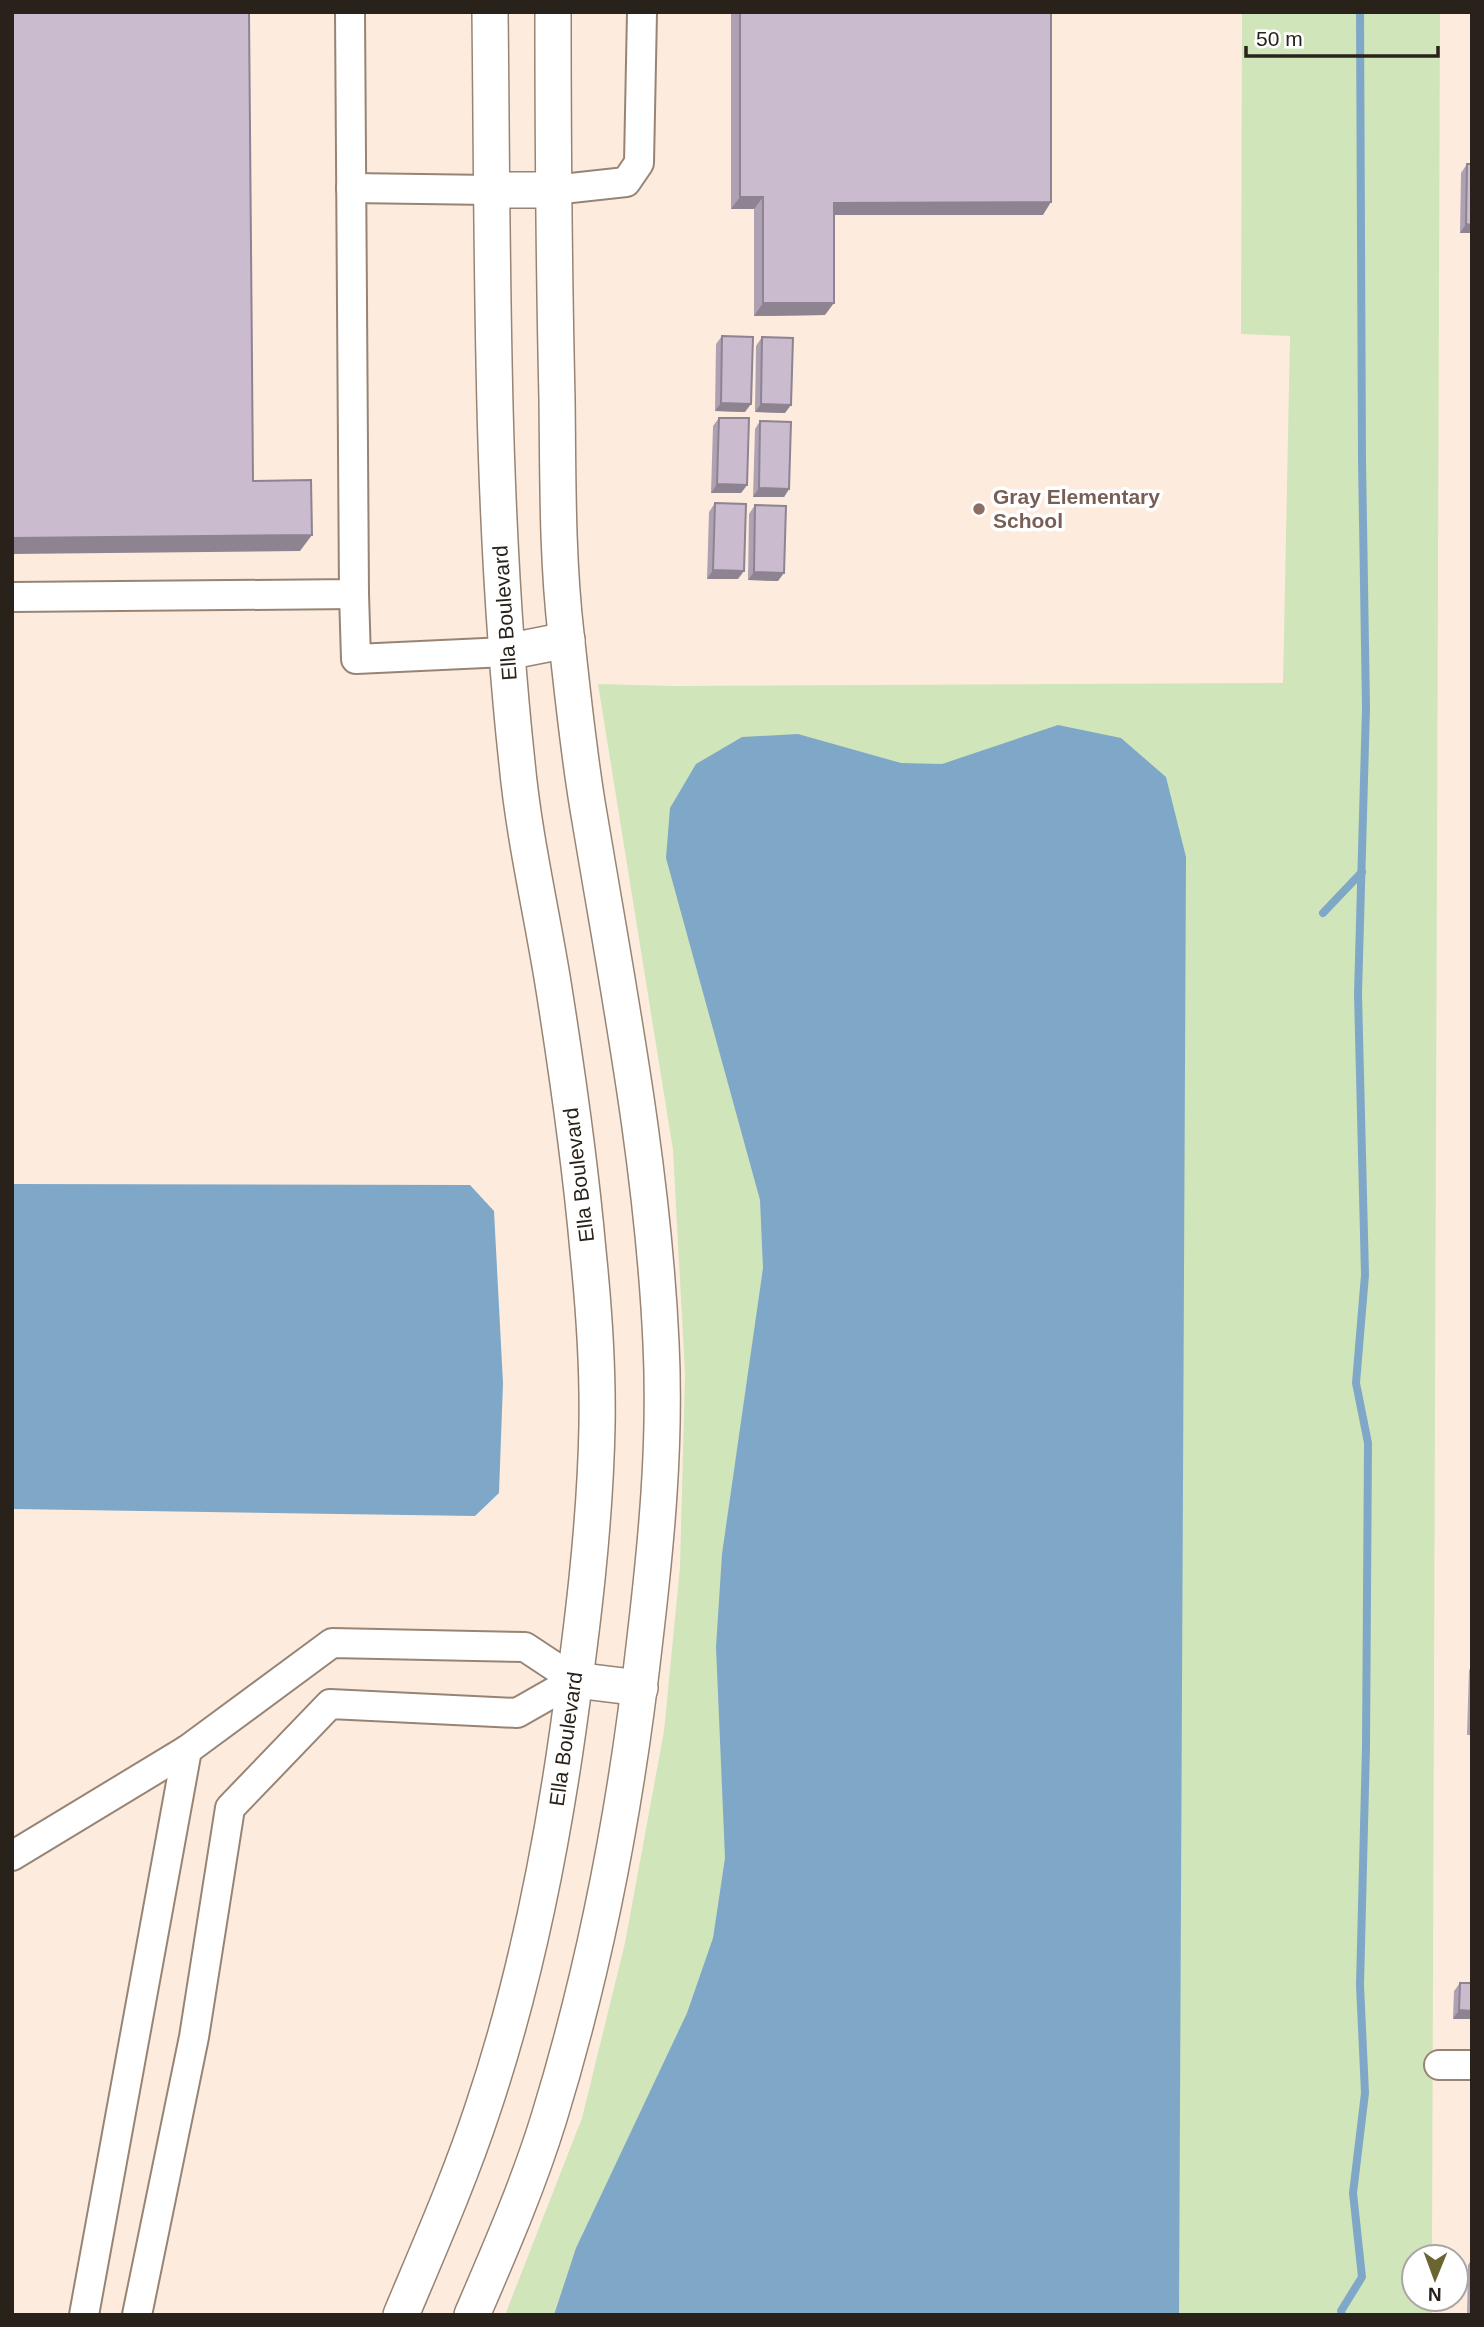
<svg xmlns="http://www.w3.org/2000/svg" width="1484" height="2327" font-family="Arial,sans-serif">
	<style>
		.green { fill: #d1e5ba }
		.water { fill: #7fa8c8 }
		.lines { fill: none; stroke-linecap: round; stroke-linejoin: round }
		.stream { stroke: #7fa8c8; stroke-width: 8 }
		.minor-casing { stroke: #978474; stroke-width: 32 }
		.major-casing { stroke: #978474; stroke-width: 38 }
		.minor { stroke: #fff; stroke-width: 28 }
		.major { stroke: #fff; stroke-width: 35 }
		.wall { fill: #aea1b2 }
		.shaded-wall { fill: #8d8391 }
		.building { fill: #cabbcf; stroke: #8d8391; stroke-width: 2 }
		.education-dot { fill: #8d6e63; stroke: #fff; stroke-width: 2.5 }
		.labels { text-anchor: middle; stroke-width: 7; stroke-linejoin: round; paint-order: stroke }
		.education-label { font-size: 21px; font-weight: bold; fill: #785e54; stroke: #fff; text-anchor: start }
		.street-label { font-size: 21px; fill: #29221b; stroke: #fff }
	</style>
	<rect width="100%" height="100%" fill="#fdecde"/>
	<polygon class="green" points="1242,12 1440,12 1432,2257 1414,2257 1414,2299 1432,2299 1432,2315 505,2315 582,2118 625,1943 664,1731 680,1567 685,1374 673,1150 598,684 673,686 1283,683 1290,336 1241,334"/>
	<g class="water">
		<polygon points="1058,725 1121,738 1166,777 1186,857 1179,2315 554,2315 576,2248 687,2013 713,1938 725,1858 716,1647 722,1554 763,1268 760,1200 666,858 670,808 696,764 742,737 798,734 901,763 942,764"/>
		<polygon points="12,1184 470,1185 494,1211 503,1383 499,1493 475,1516 12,1509"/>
	</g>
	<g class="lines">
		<g class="stream">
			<polyline points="1323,913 1362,872"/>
			<polyline points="1342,2315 1341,2311 1362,2277 1353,2193 1365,2093 1360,1985 1366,1747 1368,1443 1356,1383 1365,1275 1358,994 1366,708 1362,460 1360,12"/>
		</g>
		<defs>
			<g id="minor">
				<polyline points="351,188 492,190"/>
				<polyline points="553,190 626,182 639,163 642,12"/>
				<polyline points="354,594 356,659 506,652"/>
				<polyline points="12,597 354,594 350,12"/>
				<polyline points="12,1856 187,1750 332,1643 525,1647 575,1680 517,1713 330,1704 230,1808 194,2037 137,2315"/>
				<polyline points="1439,2065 1472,2065"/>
				<polyline points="84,2315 187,1750"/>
			</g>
			<g id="major">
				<polyline points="492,190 553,190"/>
				<polyline points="506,652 567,640"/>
				<polyline points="575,1680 640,1688"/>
				<path d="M401,2315C430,2246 460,2178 483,2108C524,1986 550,1857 568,1730C582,1630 595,1528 597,1426C598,1368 594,1309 588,1251C580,1161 567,1071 553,983C541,909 524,837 517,763C490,514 493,263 490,12"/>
				<path d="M472,2315C500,2250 528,2186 549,2118C596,1965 626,1807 644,1647C656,1546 666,1445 661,1343C653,1167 619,994 590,820C579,759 573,696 566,634C557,557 558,477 557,399C554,270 553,141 553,12"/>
			</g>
		</defs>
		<use href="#minor" class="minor-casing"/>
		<use href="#major" class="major-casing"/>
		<use href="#minor" class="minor"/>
		<use href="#major" class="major"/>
	</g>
	<g class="wall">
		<polygon points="731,12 1051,12 1043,215 834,215 825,315 754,316 754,209 731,209"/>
		<polygon points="1467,164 1472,233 1460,233 1461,173"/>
		<polygon points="722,336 745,412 715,411 716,344"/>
		<polygon points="762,337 785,413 755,412 756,346"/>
		<polygon points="719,418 747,485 741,493 711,493 713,426"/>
		<polygon points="760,421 789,489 784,497 753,497 755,429"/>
		<polygon points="715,503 738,579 707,579 709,512"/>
		<polygon points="755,505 778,581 748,580 749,514"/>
		<polygon points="1472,1667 1472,1735 1467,1735 1469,1670"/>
		<polygon points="1460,1983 1472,1983 1472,2019 1453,2019 1454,1991"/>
		<polygon points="1472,2111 1472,2177 1470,2177 1471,2113"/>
		<polygon points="1472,2259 1472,2315 1467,2315 1468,2265"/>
	</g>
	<g class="shaded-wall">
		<polygon points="740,197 763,197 754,209 731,209"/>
		<polygon points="1051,202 1043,215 825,215 834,203"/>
		<polygon points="1466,224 1472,225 1472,233 1460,233"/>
		<polygon points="763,303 834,303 825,315 754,316"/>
		<polygon points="721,403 751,404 745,412 715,411"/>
		<polygon points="761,404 791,405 785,413 755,412"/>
		<polygon points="717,484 747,485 741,493 711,493"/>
		<polygon points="759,488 789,489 784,497 753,497"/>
		<polygon points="312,535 300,551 12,554 12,538"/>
		<polygon points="713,570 744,571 738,579 707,579"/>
		<polygon points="754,572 784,573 778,581 748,580"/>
		<polygon points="1459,2010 1472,2011 1472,2019 1453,2019"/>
	</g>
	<g class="building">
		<polygon points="12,12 249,12 253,481 311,480 312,535 12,538"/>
		<polygon points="740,12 1051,12 1051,202 834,203 834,303 763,303 763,197 740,197"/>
		<polygon points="1467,164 1472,164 1472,225 1466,224"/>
		<polygon points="722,336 753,337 751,404 721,403"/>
		<polygon points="762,337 793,338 791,405 761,404"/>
		<polygon points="719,418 749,418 747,485 717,484"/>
		<polygon points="760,421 791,422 789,489 759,488"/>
		<polygon points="715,503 746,504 744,571 713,570"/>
		<polygon points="755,505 786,506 784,573 754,572"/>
		<polygon points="1460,1983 1472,1983 1472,2011 1459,2010"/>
	</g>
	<circle class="education-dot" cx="979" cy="509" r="7"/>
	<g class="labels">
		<g class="education-label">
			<text x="993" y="504">Gray Elementary<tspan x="993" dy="24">School</tspan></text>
		</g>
		<g class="street-label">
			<text transform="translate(505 613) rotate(-94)" y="7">Ella Boulevard</text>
			<text transform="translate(579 1175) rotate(-97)" y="7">Ella Boulevard</text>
			<text transform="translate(566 1739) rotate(-82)" y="7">Ella Boulevard</text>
		</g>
	</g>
	<rect width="1484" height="2327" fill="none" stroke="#29221b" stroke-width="28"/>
	<g transform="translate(1435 2278) rotate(181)"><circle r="33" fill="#ffffff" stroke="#a9a7a4" stroke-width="2"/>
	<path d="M0-5L12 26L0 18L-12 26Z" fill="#6b6532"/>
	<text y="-10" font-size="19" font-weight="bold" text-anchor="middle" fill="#29221b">N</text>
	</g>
	<path d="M1246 46v10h192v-10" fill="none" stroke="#29221b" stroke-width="3.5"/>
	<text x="1256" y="46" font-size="21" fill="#29221b" stroke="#ffffff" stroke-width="5" paint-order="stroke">50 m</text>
</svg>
